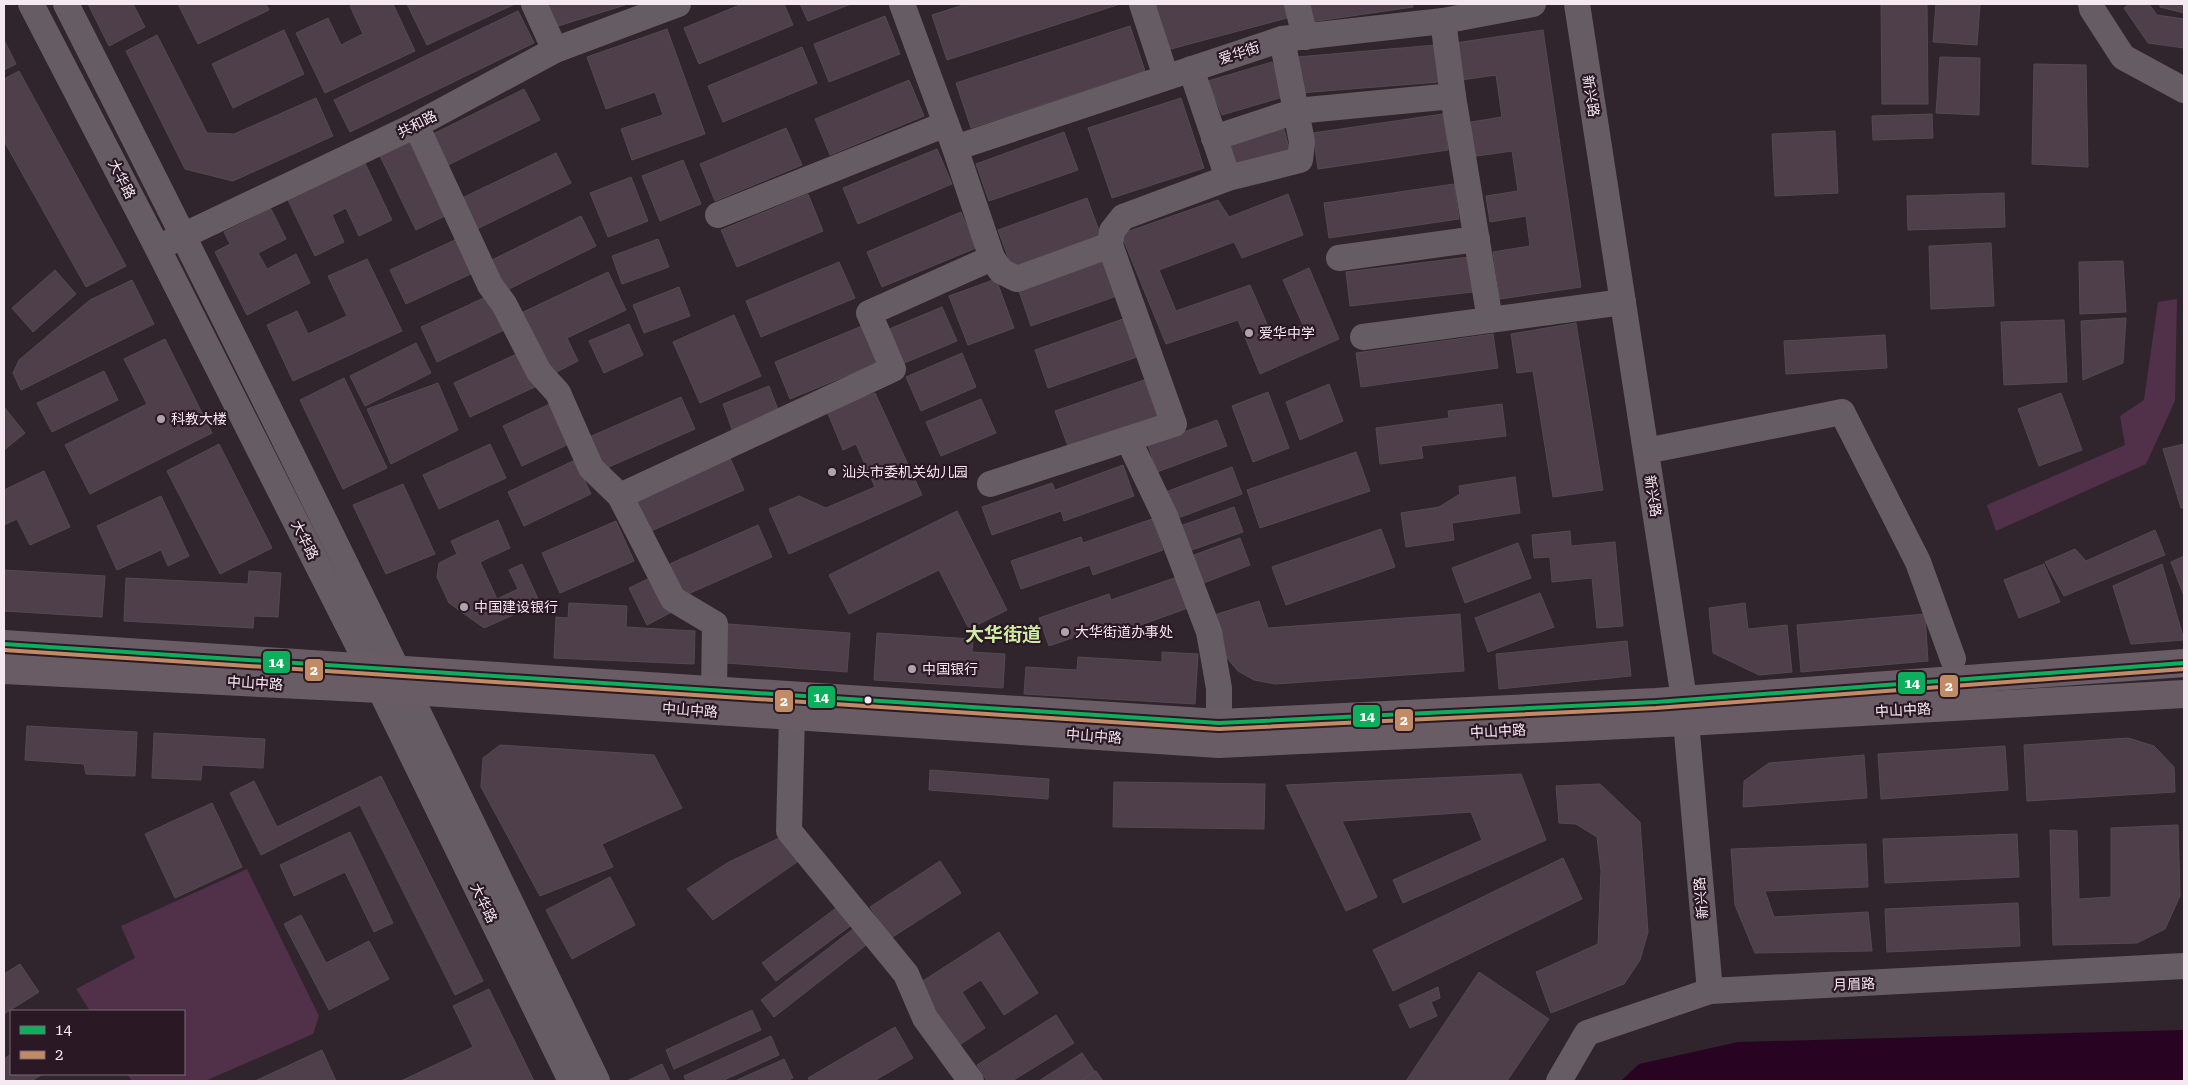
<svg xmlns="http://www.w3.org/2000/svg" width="2188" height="1085" font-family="'Roboto Serif','Noto Sans SC',serif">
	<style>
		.green { fill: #51304a }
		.water { fill: #290422 }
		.building { fill: #4e3f4a; stroke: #534a51 }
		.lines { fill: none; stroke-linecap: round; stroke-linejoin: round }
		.minor { stroke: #665c64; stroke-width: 26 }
		.major { stroke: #695c65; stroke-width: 28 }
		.bus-1-casing { stroke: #2a1825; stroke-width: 8 }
		.bus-2-casing { stroke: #2a1825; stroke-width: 8 }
		.bus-1 { stroke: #0daf5c; stroke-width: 4 }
		.bus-2 { stroke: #c18c65; stroke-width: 4 }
		.poi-dot { fill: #b0a4ac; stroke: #2a1825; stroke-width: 2 }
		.bus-dot { fill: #f5e8f1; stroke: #2a1825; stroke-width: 2 }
		.labels { text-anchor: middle; stroke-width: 4.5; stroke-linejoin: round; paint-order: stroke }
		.street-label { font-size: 14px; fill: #f5e8f1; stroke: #2a1825 }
		.poi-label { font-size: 14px; fill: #f5e8f1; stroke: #2a1825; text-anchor: start }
		.district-label { font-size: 19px; font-weight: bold; fill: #cdeba2; stroke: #2a1825 }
		.line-badge { stroke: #2a1825; stroke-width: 2 }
		.badge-label { font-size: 14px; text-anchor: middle; font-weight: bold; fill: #fff }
	</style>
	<rect width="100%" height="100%" fill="#30252d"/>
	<g class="green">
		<polygon points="2177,299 2175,401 2146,464 1996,531 1987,505 2125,445 2120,416 2144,400 2158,302"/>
		<polygon points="247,869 319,1016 313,1034 205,1081 132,1081 127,1074 184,1074 184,1011 90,1011 76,989 135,958 121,926"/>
	</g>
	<polygon class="water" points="2184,1030 2184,1081 1621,1081 1639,1064 1738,1042"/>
	<g class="building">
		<polygon points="88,4 133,4 145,27 109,46"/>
		<polygon points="178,4 266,4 269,10 198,44"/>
		<polygon points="355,4 393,4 415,51 325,93 296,33 328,18 341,45 363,34 350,6"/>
		<polygon points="407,4 515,4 427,45"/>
		<polygon points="545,4 628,4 552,28"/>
		<polygon points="742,4 784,4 793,25 699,64 684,28"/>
		<polygon points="800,4 851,4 808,21"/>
		<polygon points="966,4 1120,4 947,60 932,15"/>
		<polygon points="1155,4 1288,4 1291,17 1167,50"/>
		<polygon points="1308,4 1412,4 1413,7 1310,22"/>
		<polygon points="1881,4 1927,4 1928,104 1882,104"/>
		<polygon points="1936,4 1980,4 1977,45 1933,42"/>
		<polygon points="2130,4 2149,4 2157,15 2184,19 2184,48 2148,43 2124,8"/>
		<polygon points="2160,4 2184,4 2184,13 2160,7"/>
		<polygon points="518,11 534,43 350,132 334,100"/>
		<polygon points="885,16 900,54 829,82 814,44"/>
		<polygon points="1130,26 1145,71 971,128 956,83"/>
		<polygon points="667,29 705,134 632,160 621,129 663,115 655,92 606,109 587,57"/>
		<polygon points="284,30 304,74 233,108 212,64"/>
		<polygon points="1543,30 1581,287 1500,299 1493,252 1530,246 1526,216 1490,222 1486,196 1518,191 1512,151 1470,157 1465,123 1502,117 1496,75 1461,80 1455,43"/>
		<polygon points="157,35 207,133 234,134 316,98 333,136 233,181 185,169 126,51"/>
		<polygon points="4,40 16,64 4,70"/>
		<polygon points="1436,45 1439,82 1300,93 1297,57"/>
		<polygon points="802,47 817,83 723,122 708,86"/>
		<polygon points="1940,57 1980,58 1979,115 1936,113"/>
		<polygon points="1272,62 1283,97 1222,115 1208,81"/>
		<polygon points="2034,64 2086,65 2088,167 2032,164"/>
		<polygon points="19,71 126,266 86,287 4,141 4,79"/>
		<polygon points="909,80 924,116 830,155 815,119"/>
		<polygon points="524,89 540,120 446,166 431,135"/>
		<polygon points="1181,98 1204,168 1112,198 1088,128"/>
		<polygon points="1443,114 1448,150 1318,169 1313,133"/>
		<polygon points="1932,114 1933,138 1873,140 1872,116"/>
		<polygon points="786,128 802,165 715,201 700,164"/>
		<polygon points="1284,129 1291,156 1237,170 1229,143"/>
		<polygon points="1835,131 1838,193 1775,196 1772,134"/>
		<polygon points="1064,132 1078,170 989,201 976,164"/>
		<polygon points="411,141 447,215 416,230 380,156"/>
		<polygon points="937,149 952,184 858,224 843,188"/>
		<polygon points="556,153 571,183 477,229 462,198"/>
		<polygon points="683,160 701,204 660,221 642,176"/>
		<polygon points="364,161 392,220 359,236 346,208 332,215 344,242 315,256 287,198"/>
		<polygon points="631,177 648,221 608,237 590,193"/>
		<polygon points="1454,184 1459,219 1329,238 1324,203"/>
		<polygon points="2004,193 2005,227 1908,230 1907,196"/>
		<polygon points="808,194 823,231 737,267 721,230"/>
		<polygon points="1288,194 1303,235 1242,258 1234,242 1159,270 1176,311 1250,285 1273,338 1303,325 1283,280 1309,268 1339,339 1260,374 1238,320 1166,344 1121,234 1218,200 1229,217"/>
		<polygon points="1087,198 1101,236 1012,268 998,230"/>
		<polygon points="271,209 286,239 258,253 267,269 296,254 310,283 247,315 215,252 230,244 224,232"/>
		<polygon points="961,212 976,248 882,287 867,252"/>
		<polygon points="581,216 596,246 503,292 488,262"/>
		<polygon points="457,239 473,273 406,304 390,270"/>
		<polygon points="658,239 669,267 622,284 612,256"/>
		<polygon points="1991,243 1994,306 1931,309 1929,246"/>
		<polygon points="1106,257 1120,295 1031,326 1018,288"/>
		<polygon points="1469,257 1473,292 1350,306 1346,272"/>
		<polygon points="367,259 402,331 293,381 267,325 297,311 308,334 347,316 328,276"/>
		<polygon points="2123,261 2126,312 2080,314 2079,262"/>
		<polygon points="839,262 855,298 761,337 746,301"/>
		<polygon points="55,270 76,294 33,332 12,308"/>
		<polygon points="608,272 626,310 567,338 578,361 549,376 519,314"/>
		<polygon points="996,279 1014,328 968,345 949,296"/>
		<polygon points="132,280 154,324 21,390 13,373 19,360 90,300"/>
		<polygon points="679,287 690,316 644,333 633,305"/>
		<polygon points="488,296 504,330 437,362 421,327"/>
		<polygon points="942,307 957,341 902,364 887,330"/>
		<polygon points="734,315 761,376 700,403 673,342"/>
		<polygon points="2126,318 2123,363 2083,380 2081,321"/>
		<polygon points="1123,319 1137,357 1048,388 1035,350"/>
		<polygon points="2064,320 2067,382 2004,385 2001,322"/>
		<polygon points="1576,323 1603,490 1553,497 1533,371 1517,373 1511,334"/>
		<polygon points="629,324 643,355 604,373 589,341"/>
		<polygon points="862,326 877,363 790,399 775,362"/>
		<polygon points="1493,334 1498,368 1361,387 1356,353"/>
		<polygon points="1885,335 1887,368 1786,374 1784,341"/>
		<polygon points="165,339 212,433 90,494 65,445 147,404 124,359"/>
		<polygon points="416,343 431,373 365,406 350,376"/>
		<polygon points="521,352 537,386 470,417 454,383"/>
		<polygon points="962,353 976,387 921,411 906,377"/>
		<polygon points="104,371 118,400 52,432 37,403"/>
		<polygon points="344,378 387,468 343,489 300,400"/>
		<polygon points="1144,380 1158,418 1069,449 1055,411"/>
		<polygon points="438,383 458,430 391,464 367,409"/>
		<polygon points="1329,384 1343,421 1300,440 1286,402"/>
		<polygon points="769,386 780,415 733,432 723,404"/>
		<polygon points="1268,392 1289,448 1253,462 1232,406"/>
		<polygon points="875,393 922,495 789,554 769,509 799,496 826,508 875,487 856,444 843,450 827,411"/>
		<polygon points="2061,393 2082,450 2039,466 2018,409"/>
		<polygon points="681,397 695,429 602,470 587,438"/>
		<polygon points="981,399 996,433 941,456 926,422"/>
		<polygon points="554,402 573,442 522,466 503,426"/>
		<polygon points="1502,404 1506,436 1421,446 1423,458 1380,464 1376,428 1449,418 1448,411"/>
		<polygon points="4,407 25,433 4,450"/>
		<polygon points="1217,420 1227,446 1157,472 1148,445"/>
		<polygon points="219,444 272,548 220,574 167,471"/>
		<polygon points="490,444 506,478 439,509 423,475"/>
		<polygon points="2184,444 2184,508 2181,508 2163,449"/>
		<polygon points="1356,452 1370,491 1260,528 1247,490"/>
		<polygon points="730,458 744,490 651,531 636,499"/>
		<polygon points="575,460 591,494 524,526 508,492"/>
		<polygon points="1123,465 1134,496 1064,521 1061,511 992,535 982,507 1052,483 1055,490"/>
		<polygon points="1232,467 1242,494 1173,520 1163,493"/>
		<polygon points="44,471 70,527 30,545 17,519 4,525 4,490"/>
		<polygon points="1515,477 1520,513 1452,523 1454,540 1406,547 1401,513 1439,507 1460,494 1459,486"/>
		<polygon points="403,484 435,554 386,574 353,505"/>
		<polygon points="161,496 189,556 168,566 161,550 117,570 97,526"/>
		<polygon points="1234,507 1243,532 1189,551 1180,526"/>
		<polygon points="957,511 1007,610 969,629 939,570 849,614 829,575"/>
		<polygon points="1152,519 1163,550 1093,575 1090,565 1021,589 1011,561 1081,537 1083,543"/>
		<polygon points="498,520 510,548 480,562 497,599 518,589 509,570 522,564 540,603 484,628 449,603 437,577 439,563 457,554 451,541"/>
		<polygon points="616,521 634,561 560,593 542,553"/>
		<polygon points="758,525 772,557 679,598 665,566"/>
		<polygon points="1381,529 1395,567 1286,605 1272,567"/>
		<polygon points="2155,530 2165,555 2064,596 2045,562 2075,549 2086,561"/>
		<polygon points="1570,531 1571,546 1615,542 1623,626 1597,628 1592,578 1552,582 1550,557 1534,558 1532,535"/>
		<polygon points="1240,538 1250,565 1201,584 1191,556"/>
		<polygon points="1518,543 1531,578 1465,603 1452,568"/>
		<polygon points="2184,556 2184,596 2171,562"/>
		<polygon points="2044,564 2060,602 2019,618 2004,580"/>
		<polygon points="2162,564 2184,640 2131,644 2113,586"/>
		<polygon points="4,570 105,576 102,617 4,611"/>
		<polygon points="249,571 281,573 278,617 254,616 253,628 124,621 126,578 248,584"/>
		<polygon points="1180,576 1191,607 1121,632 1118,622 1049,646 1039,618 1109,594 1111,600"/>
		<polygon points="652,577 670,613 647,625 629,588"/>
		<polygon points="1540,593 1554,627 1488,652 1475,618"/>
		<polygon points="1259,601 1268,628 1460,614 1464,671 1275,684 1254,680 1238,671 1227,658 1214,615"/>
		<polygon points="569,603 627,606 626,627 695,631 694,664 554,658 556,617 568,618"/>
		<polygon points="1745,603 1748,629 1787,625 1792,672 1759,675 1713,653 1709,608"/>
		<polygon points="1925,614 1928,661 1801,672 1797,625"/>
		<polygon points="728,624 850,633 847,672 726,663"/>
		<polygon points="877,633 973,639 972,652 1005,654 1003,688 874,680"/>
		<polygon points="1627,641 1631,676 1499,689 1496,654"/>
		<polygon points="1162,652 1198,654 1195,704 1024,694 1026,667 1077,670 1078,657 1162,662"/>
		<polygon points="27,726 137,732 135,776 86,774 84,764 25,760"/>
		<polygon points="154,733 265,739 263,768 202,765 201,780 152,778"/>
		<polygon points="2128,738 2154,746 2174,767 2175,792 2027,801 2024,745"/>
		<polygon points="500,745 654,755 682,808 602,844 613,867 540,896 481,787 483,758"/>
		<polygon points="2005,746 2008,790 1881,799 1878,754"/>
		<polygon points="1864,755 1867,798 1743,807 1744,781 1769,763"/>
		<polygon points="930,770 1049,779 1048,799 929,790"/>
		<polygon points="1521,774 1546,840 1403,903 1393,880 1482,840 1471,812 1342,821 1377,897 1346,911 1286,785"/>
		<polygon points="381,776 483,981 455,995 360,805 261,855 230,793 254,781 277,827"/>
		<polygon points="1114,782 1265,784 1264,829 1113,827"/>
		<polygon points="1600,784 1640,822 1648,932 1640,960 1624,984 1551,1013 1536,972 1598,944 1601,871 1597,837 1576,824 1559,823 1556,786"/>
		<polygon points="212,803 242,867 175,898 145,834"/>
		<polygon points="2178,825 2180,896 2165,929 2137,943 2053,945 2050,830 2077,831 2079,899 2111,897 2111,828"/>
		<polygon points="350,832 393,923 374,932 345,872 294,896 280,865"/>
		<polygon points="2017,834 2019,877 1885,883 1883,839"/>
		<polygon points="779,838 800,860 713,920 687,889 729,862"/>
		<polygon points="1866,844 1868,887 1765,891 1774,917 1868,912 1872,951 1755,953 1735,905 1731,849"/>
		<polygon points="1563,858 1582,899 1393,991 1373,950"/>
		<polygon points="940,861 961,893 891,938 870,907"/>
		<polygon points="610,877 635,925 572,959 546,910"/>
		<polygon points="843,903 857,921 776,981 762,963"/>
		<polygon points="2018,903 2020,946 1887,952 1885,909"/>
		<polygon points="301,915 326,963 369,941 389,979 329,1010 284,924"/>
		<polygon points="857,926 870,942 774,1017 761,1000"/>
		<polygon points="999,932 1038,993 1004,1015 981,980 962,992 985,1028 955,1048 915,986"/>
		<polygon points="20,964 39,992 4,1014 4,974"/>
		<polygon points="1479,972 1549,1019 1507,1081 1406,1081"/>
		<polygon points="1438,987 1440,998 1431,1002 1437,1016 1410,1028 1399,1005"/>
		<polygon points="489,989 534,1081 401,1081 473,1047 453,1006"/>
		<polygon points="752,1010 761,1030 674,1069 666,1050"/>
		<polygon points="1056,1015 1074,1043 1012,1081 987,1081 977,1065"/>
		<polygon points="895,1027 913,1058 874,1081 810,1081 808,1078"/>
		<polygon points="771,1036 779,1055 722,1081 686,1081 684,1076"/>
		<polygon points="322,1050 336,1081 255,1081"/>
		<polygon points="1082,1053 1095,1072 1080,1081 1039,1081"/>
		<polygon points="11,1054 11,1074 43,1074 31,1081 4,1081 4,1059"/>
		<polygon points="784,1059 793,1078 786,1081 735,1081"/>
		<polygon points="662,1064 670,1081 627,1081"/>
		<polygon points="1096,1071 1103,1081 1081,1081"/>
	</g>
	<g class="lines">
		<g class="minor">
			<polyline points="31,4 157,247 369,667 571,1081"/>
			<path d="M66,4C248,361 423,721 597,1081"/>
			<polyline points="534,4 555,50"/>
			<polyline points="1142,4 1166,77"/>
			<polyline points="1297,4 1305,37"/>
			<polyline points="1577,4 1684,699 1710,991"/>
			<polyline points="2091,4 2092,9 2123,57 2184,90"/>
			<polyline points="1443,21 1453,96 1490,320"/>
			<polyline points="1191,69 1228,178"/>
			<polyline points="416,125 490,285 504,304 539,372 558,393 591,468 620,496 673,599 715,624 714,689"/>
			<polyline points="1214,138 1296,111 1453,96"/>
			<polyline points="955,148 1282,39 1443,21 1533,4"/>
			<polyline points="718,215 946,124"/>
			<polyline points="170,242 416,125 555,50 678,4"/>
			<polyline points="992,258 1001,271 1017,279 1110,245 1112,231 1123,217 1228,178 1300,160 1302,142 1282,39"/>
			<polyline points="1339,258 1477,239"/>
			<polyline points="1363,337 1623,302"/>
			<polyline points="1128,439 1165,516 1209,632 1219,688 1219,723"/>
			<polyline points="1646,451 1842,412 1918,562 1953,659"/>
			<polyline points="990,484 1174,424 1110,245"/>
			<polyline points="620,496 893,369 869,313 992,258 955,148 902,4"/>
			<polyline points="792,716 789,831 906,974 925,1018 971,1081"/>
			<polyline points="1559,1081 1587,1033 1710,991 2184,966"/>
		</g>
		<g class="major">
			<polyline points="4,644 1219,723 1656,702 2184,663"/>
			<polyline points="4,670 380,689 1219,744 1686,722 2184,694"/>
		</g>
		<defs>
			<polyline id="bus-1" points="4,644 1219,723 1656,702 2184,663"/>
			<polyline id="bus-2" points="4,650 1219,729 1656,708 2184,669"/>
		</defs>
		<use href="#bus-1" class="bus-1-casing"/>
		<use href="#bus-2" class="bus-2-casing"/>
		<use href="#bus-1" class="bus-1"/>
		<use href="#bus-2" class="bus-2"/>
	</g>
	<g class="poi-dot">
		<circle cx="1249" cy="333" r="5"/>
		<circle cx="161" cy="419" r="5"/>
		<circle cx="832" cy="472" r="5"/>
		<circle cx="464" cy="607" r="5"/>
		<circle cx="1065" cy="632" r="5"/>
		<circle cx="912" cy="669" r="5"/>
	</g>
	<circle class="bus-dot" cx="868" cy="700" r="4.5"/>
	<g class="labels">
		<g class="street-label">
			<text transform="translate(1239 53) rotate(-18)" y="5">爱华街</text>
			<text transform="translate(1591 96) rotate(81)" y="5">新兴路</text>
			<text transform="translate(417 124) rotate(-27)" y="5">共和路</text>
			<text transform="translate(122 179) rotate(63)" y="5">大华路</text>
			<text transform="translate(1653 496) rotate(81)" y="5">新兴路</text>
			<text transform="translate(305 540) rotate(63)" y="5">大华路</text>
			<text transform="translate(255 683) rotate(3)" y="5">中山中路</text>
			<text transform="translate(690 710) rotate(4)" y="5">中山中路</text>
			<text transform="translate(1903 710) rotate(-3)" y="5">中山中路</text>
			<text transform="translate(1498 731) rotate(-3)" y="5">中山中路</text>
			<text transform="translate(1094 736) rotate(4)" y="5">中山中路</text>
			<text transform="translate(1701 898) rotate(-95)" y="5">新兴路</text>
			<text transform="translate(484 903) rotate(64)" y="5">大华路</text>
			<text transform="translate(1854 984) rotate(-2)" y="5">月眉路</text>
		</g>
		<g class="poi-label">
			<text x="1259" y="338">爱华中学</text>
			<text x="171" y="424">科教大楼</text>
			<text x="842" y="477">汕头市委机关幼儿园</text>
			<text x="474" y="612">中国建设银行</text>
			<text x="1075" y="637">大华街道办事处</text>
			<text x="922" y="674">中国银行</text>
		</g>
		<g class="district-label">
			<text x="1003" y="641">大华街道</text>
		</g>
	</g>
	<g class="line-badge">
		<rect x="262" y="650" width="29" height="24" rx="5" fill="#0daf5c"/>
		<rect x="304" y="658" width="20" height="24" rx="5" fill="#c18c65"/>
		<rect x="1897" y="671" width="29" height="24" rx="5" fill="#0daf5c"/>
		<rect x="1939" y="674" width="20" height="24" rx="5" fill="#c18c65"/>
		<rect x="807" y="685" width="29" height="24" rx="5" fill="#0daf5c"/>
		<rect x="774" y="689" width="20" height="24" rx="5" fill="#c18c65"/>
		<rect x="1352" y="704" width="29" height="24" rx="5" fill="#0daf5c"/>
		<rect x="1394" y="708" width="20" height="24" rx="5" fill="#c18c65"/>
	</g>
	<g class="badge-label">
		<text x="276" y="667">14</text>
		<text x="314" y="675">2</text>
		<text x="1912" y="688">14</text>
		<text x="1949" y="691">2</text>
		<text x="821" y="702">14</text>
		<text x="784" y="706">2</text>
		<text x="1367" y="721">14</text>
		<text x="1404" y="725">2</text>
	</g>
	<rect width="2188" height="1085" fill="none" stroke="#f5e8f1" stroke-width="10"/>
	<rect x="10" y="1010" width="175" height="65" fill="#2a1825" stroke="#7b6b77"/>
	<rect x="20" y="1026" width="25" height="8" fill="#0daf5c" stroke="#7b6b77"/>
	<text x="55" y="1035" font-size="15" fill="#f5e8f1">14</text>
	<rect x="20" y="1051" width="25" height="8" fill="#c18c65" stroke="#7b6b77"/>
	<text x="55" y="1060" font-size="15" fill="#f5e8f1">2</text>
</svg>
